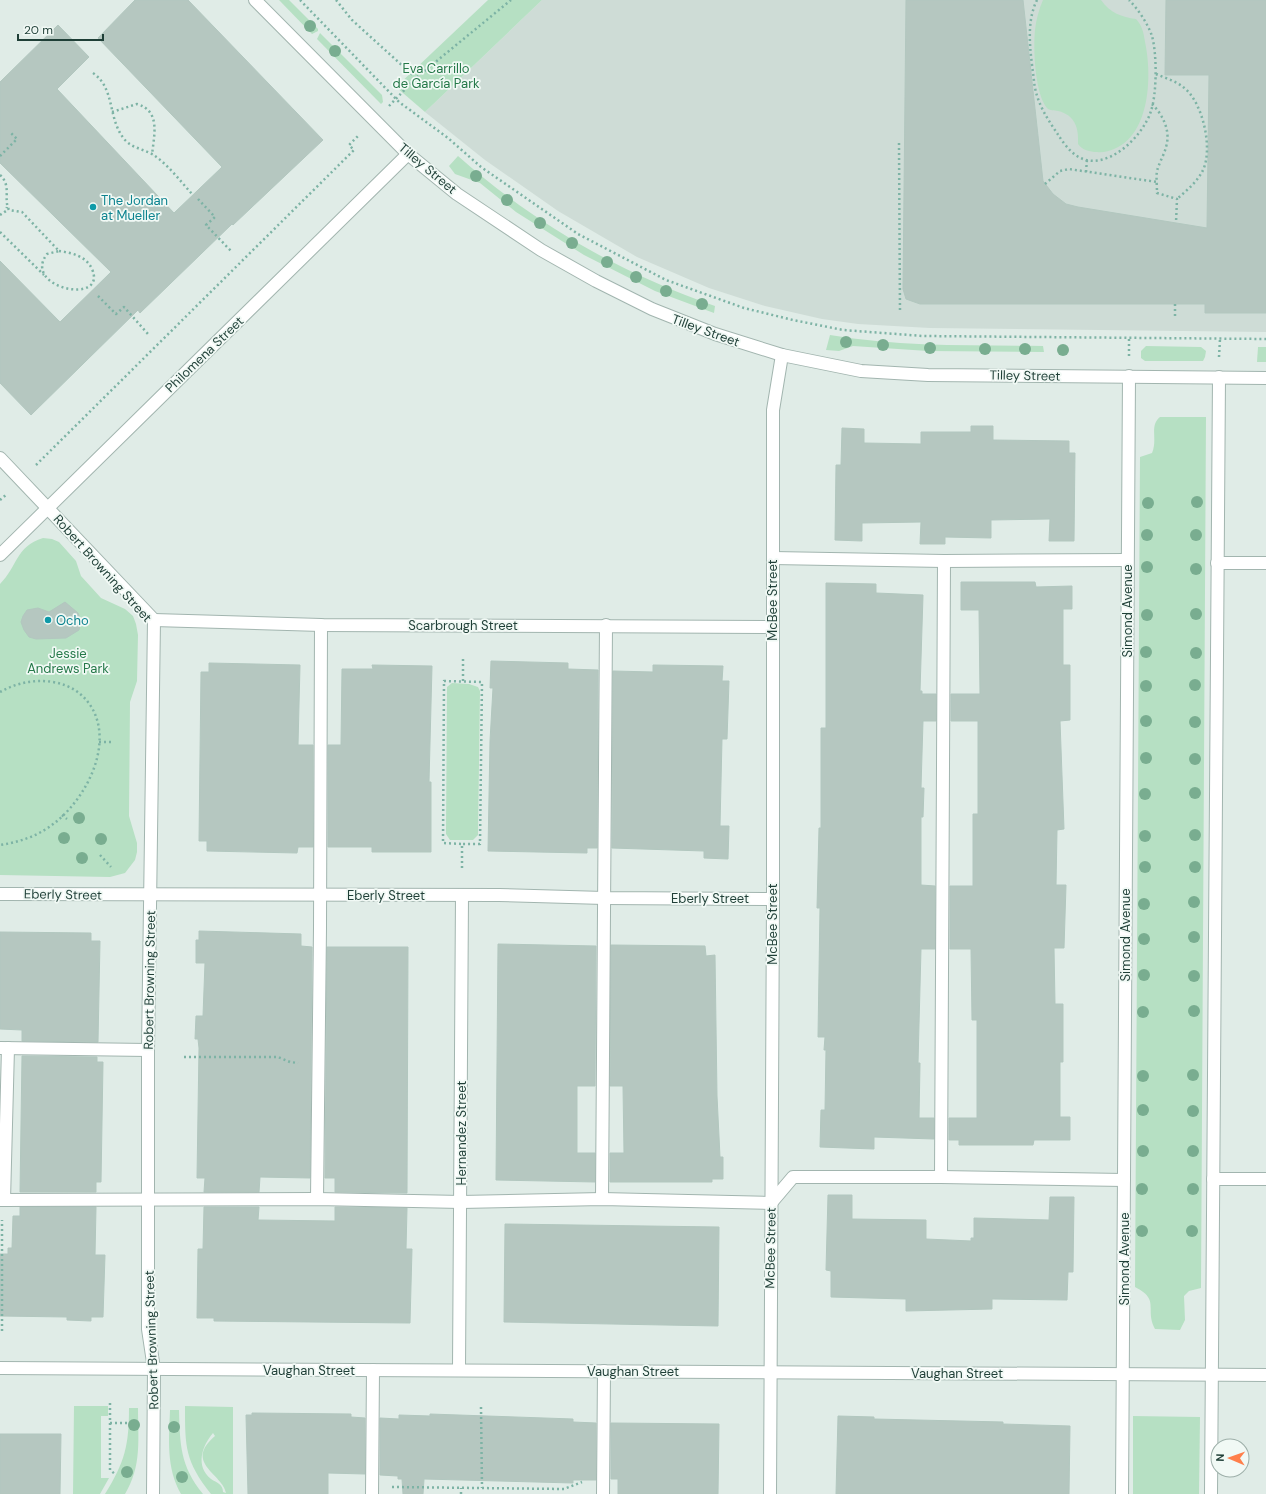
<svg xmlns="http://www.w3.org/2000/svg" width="1266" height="1494" font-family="'DM Sans',sans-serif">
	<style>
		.built { fill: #cedcd6 }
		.green { fill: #b6e0c3; fill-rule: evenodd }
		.building { fill: #b5c7c0; stroke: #b2c7bf }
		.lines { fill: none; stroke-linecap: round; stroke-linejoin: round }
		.minor-casing { stroke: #a2b5af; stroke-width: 14 }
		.path { stroke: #7db3a5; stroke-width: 2.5; stroke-dasharray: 2 3; stroke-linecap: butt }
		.minor { stroke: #fff; stroke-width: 12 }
		.tree { fill: #79ad90 }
		.culture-dot { fill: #0f9aa8; stroke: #f1f9f5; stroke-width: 1.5 }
		.labels { text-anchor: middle; stroke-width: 3.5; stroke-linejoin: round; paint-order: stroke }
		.park-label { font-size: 13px; fill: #257949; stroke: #f1f9f5 }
		.street-label { font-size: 13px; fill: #1f3f37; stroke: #f1f9f5 }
		.culture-label { font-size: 13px; fill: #0d838f; stroke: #f1f9f5; text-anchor: start }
	</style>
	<rect width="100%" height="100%" fill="#e0ece7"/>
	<polygon class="built" points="542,0 1266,0 1266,332 930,328 858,324 822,319 765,306 709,288 637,257 558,211 485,160 425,112"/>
	<g class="green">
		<polygon points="279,0 289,0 318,29 318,31 312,34"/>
		<polygon points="488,0 542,0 425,112 396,87"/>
		<path d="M1043,0H1101C1110,13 1122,17 1136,19C1142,25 1144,34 1145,42C1152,74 1151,134 1114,149C1109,151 1103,153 1097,152C1090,152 1082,150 1078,144C1079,128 1075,115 1058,111C1054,110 1050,111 1047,108C1035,94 1033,48 1035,30C1036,20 1039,9 1043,0Z"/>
		<polygon points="320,33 382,95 383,102 381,104 317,39"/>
		<path d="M458,156C533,223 620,273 715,306L714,313L655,291L584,255L516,212L480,183L455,174L449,166Z"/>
		<path d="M830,335C900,347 972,345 1043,346L1044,352L928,351L853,346L839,351L826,350Z"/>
		<polygon points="1146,346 1201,347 1206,351 1205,357 1203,361 1145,361 1141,358 1141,351"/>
		<polygon points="1258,347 1266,347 1266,362 1257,362"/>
		<path d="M1160,417H1206L1201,1288L1189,1291L1184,1296L1185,1320L1180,1330L1155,1329C1144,1309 1161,1300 1135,1287L1140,457L1152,453C1158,439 1149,426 1160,417Z"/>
		<path d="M43,538L52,539L59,542L76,561L81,576L101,598L125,609L133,616L136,624L138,635L137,681L130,702L129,816L137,843V852L135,860L125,873L110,877L0,875V584C18,566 15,547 43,538Z"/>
		<polygon points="452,683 469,684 478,687 480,691 478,835 473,840 450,840 446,834 447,687"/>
		<polygon points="74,1406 108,1406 108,1416 101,1416 101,1478 109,1478 100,1494 73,1494"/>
		<path d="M185,1406L233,1407V1494H211C185,1461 185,1447 185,1406ZM213,1433L215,1436C183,1463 223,1474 226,1493L223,1492C223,1484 217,1483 211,1479C195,1466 202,1446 213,1433Z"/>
		<path d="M129,1408H138C138,1439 142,1466 125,1494H105C125,1462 129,1445 129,1408Z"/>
		<path d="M170,1410H179C180,1444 180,1466 203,1494H181C166,1468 169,1439 170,1410Z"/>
		<polygon points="1133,1416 1200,1417 1199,1494 1133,1494"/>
	</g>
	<g class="building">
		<polygon points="135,0 188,0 323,140 233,225 232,224 140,313 138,310 31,415 0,383 0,261 60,322 111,272 0,163 0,82 58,25 89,57 57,89 174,213 222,167 98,38"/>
		<polygon points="906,0 1023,0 1043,181 1053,194 1066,204 1078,207 1207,228 1209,75 1165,75 1166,0 1266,0 1266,313 1205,313 1205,304 920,304 906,299 903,289"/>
		<polygon points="971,426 993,426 993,440 1069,441 1069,453 1075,453 1074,541 1049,541 1050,519 991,520 991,538 945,537 945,544 920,544 921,522 862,523 862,541 835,540 836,465 841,465 842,428 864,429 864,443 921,444 921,432 971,432"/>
		<polygon points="961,582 1035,582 1036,587 1072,586 1072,609 1063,609 1063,665 1070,665 1070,720 1060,721 1064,829 1057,830 1056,885 1066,885 1064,948 1054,948 1055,1004 1063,1004 1063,1062 1060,1062 1060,1117 1070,1117 1070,1140 1034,1140 1033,1145 959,1145 959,1140 949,1140 949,1118 977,1118 977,1020 972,1020 971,949 950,949 950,886 973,886 973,814 978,814 978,721 951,721 951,694 980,694 979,610 961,610"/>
		<polygon points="826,583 876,584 876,593 923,595 920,691 922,691 922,694 936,694 936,721 923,721 921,788 924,788 923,817 921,817 921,885 935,886 935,949 921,949 918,1063 920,1063 919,1118 934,1118 934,1139 874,1137 874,1149 820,1147 821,1110 825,1110 826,1050 824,1050 825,1037 818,1037 820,908 817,908 819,828 821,828 821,728 826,728"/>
		<polygon points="65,602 78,613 81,621 79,630 66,638 36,639 29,637 24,630 21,622 23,616 27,610 38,608 49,612"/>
		<polygon points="491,661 568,663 568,669 598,670 597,848 587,848 587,853 488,851 490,741 493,688 490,688"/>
		<polygon points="209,663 300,665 298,745 313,745 313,847 298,847 297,853 207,851 207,841 199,841 201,672 209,672"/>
		<polygon points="372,665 432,666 429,782 431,782 431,852 372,852 372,847 328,847 328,745 341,745 342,669 373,669"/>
		<polygon points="653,665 723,666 722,681 729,681 727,739 722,739 720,826 729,826 728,859 704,858 704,851 612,848 613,671 653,672"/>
		<polygon points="199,931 301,934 301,946 312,947 310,1178 260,1177 259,1192 204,1192 205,1178 197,1178 199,1048 198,1039 195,1039 196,1016 203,1016 205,963 196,963 196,940 199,940"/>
		<polygon points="0,932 91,933 91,941 100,941 98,1042 22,1041 22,1030 0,1029"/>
		<polygon points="498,944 596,946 595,1086 577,1086 577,1153 595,1153 595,1182 496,1180"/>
		<polygon points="611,945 705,946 706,956 715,955 717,1096 720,1157 723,1157 723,1179 712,1179 712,1182 610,1182 610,1153 624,1153 623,1086 610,1086"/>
		<polygon points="327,947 408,947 407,1193 335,1192 335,1178 325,1178"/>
		<polygon points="22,1056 97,1057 97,1062 103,1062 101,1182 96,1182 96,1192 20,1192"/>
		<polygon points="828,1195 852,1195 852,1219 926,1220 926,1239 971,1241 971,1238 974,1238 974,1218 1049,1220 1050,1197 1074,1197 1073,1272 1068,1272 1067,1300 992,1299 992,1309 906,1311 906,1299 831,1297 831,1271 826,1270"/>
		<polygon points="20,1207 96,1207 95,1255 105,1255 103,1317 91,1317 91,1321 67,1320 67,1317 0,1316 0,1254 8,1254 8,1248 12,1248 13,1216 20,1216"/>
		<polygon points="204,1207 259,1207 258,1220 335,1221 335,1207 407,1208 406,1249 412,1249 410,1323 214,1321 214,1318 197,1318 198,1249 203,1249"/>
		<polygon points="505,1224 719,1227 718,1326 504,1322"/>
		<polygon points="252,1413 351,1414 351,1417 365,1418 365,1474 328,1473 328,1494 248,1494 246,1415 252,1415"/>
		<polygon points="430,1414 573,1419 573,1422 596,1423 596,1480 573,1480 573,1483 424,1479 423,1494 403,1494 402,1479 398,1479 398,1476 380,1475 380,1418 399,1419 399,1415 430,1416"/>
		<polygon points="838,1416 874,1417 874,1419 1003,1422 1003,1424 1070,1426 1069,1494 836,1494"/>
		<polygon points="611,1423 719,1424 718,1494 618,1494 618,1479 611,1479"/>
		<polygon points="0,1434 61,1434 60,1494 0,1494"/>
	</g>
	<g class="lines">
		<defs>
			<g id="minor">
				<polyline points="255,0 408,154 457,194 541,250 596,281 652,309 715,334 782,355 861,371 928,375 1266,378"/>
				<polyline points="0,458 154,620 148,1050 148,1329 154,1369 153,1494"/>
				<polyline points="0,555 408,154"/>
				<polyline points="773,558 944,561 1127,560"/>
				<polyline points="1217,563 1266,563"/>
				<polyline points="154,620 321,625 772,627"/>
				<polyline points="0,894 499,895 604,898 773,899"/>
				<polyline points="1,1048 148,1050"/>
				<polyline points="941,1177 944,561"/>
				<polyline points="1213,1179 1266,1179"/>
				<polyline points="317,1199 320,928 321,625"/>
				<polyline points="602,1199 606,625"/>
				<polyline points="0,1200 317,1199 461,1202 602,1199 771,1203 793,1177 941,1177 1124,1180"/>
				<polyline points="4,1200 8,1048"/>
				<polyline points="0,1368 1266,1375"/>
				<polyline points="459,1370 462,895"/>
				<polyline points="372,1494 373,1370"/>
				<polyline points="603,1494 604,1371"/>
				<polyline points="770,1494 773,899 773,410 782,355"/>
				<polyline points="1122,1494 1129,376"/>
				<polyline points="1211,1494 1219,377"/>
			</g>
		</defs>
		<use href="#minor" class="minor-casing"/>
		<g class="path">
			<polyline points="300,0 399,102 448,138 481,167 578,234 666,280 744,308 793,320 843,330 923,336 1266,339"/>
			<polyline points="336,0 352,20 416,78"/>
			<path d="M1037,0C1025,24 1031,55 1034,81C1036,101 1046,117 1057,133C1062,141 1069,151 1077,156C1105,174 1143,137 1151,111C1157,93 1157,54 1152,36C1148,24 1138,9 1129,0"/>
			<path d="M93,73C116,89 107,119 125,140C132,148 143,149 152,154C168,164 180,181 193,195"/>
			<path d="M1156,74C1165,78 1176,81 1183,87C1203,101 1214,151 1202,172C1196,183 1186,191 1177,199"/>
			<path d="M1152,104C1163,115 1171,131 1166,147C1164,155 1159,163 1157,171C1156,177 1157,186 1157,193L1177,199L1176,223"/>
			<polyline points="389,106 416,78 511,0"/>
			<path d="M112,112L137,104C161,111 154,135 152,155"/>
			<polyline points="899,143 900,313"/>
			<polyline points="0,156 17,139 10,132"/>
			<polyline points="1086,172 1087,159"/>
			<path d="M0,175C12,186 3,199 9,210L22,212L59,251"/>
			<polyline points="1045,184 1060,171 1069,169 1157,182"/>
			<polyline points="198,199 215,217 206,225 231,251"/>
			<polyline points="0,215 6,211 7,207"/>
			<polyline points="0,232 44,275"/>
			<path d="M59,251C72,253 86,256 92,269C108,306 21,288 47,254Z"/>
			<polyline points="98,296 116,314 124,307 148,334"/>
			<polyline points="1175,304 1175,316"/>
			<polyline points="1129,356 1129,338"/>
			<polyline points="1219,357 1220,339"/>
			<polyline points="36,465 354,150 349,145 359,135"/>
			<polyline points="0,500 7,494"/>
			<polyline points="463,681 463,656"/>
			<path d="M0,692C16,683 34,679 53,682C70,685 83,693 92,708C116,750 79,812 41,832C28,839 14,843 0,845"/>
			<polyline points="99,742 114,742"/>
			<polyline points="62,815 67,819"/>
			<polyline points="100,855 111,867"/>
			<polyline points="462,868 462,844 443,843 444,681 482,682 480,844 462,844"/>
			<polyline points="184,1057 278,1057 290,1062 298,1063"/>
			<polyline points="2,1331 2,1220"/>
			<polyline points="110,1403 110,1470 115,1474"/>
			<polyline points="481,1407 482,1488"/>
			<polyline points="110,1423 127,1423"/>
			<polyline points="392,1487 564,1489 582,1482"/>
			<polyline points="461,1494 461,1488"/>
		</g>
		<use href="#minor" class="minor"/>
	</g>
	<g class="tree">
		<circle cx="310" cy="26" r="6"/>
		<circle cx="335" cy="51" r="6"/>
		<circle cx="476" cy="176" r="6"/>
		<circle cx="507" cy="200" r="6"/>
		<circle cx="540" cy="223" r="6"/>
		<circle cx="572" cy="243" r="6"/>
		<circle cx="607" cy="262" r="6"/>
		<circle cx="636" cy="277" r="6"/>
		<circle cx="666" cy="291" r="6"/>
		<circle cx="702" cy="304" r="6"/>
		<circle cx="846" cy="342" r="6"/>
		<circle cx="883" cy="345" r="6"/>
		<circle cx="930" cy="348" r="6"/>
		<circle cx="985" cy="349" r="6"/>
		<circle cx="1025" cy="349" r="6"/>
		<circle cx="1063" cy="350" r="6"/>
		<circle cx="1197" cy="502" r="6"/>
		<circle cx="1148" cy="503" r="6"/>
		<circle cx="1147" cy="535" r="6"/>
		<circle cx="1196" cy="535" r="6"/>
		<circle cx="1147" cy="567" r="6"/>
		<circle cx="1196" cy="569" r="6"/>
		<circle cx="1196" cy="614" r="6"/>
		<circle cx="1147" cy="615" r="6"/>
		<circle cx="1146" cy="652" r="6"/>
		<circle cx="1196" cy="653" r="6"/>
		<circle cx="1195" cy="685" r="6"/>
		<circle cx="1146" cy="686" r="6"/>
		<circle cx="1146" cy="721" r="6"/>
		<circle cx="1195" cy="722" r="6"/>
		<circle cx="1146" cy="758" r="6"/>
		<circle cx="1195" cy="759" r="6"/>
		<circle cx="1195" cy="793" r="6"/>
		<circle cx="1145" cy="794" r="6"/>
		<circle cx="79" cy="818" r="6"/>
		<circle cx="1195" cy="835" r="6"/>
		<circle cx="1145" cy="836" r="6"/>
		<circle cx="64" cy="838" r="6"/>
		<circle cx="101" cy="839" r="6"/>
		<circle cx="82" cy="858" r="6"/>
		<circle cx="1145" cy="867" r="6"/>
		<circle cx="1195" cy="867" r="6"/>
		<circle cx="1194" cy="902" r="6"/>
		<circle cx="1144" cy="904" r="6"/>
		<circle cx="1194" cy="937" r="6"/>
		<circle cx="1144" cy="939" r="6"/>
		<circle cx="1144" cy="975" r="6"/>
		<circle cx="1194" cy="976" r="6"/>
		<circle cx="1194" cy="1011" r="6"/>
		<circle cx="1143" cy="1012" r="6"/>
		<circle cx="1193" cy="1075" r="6"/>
		<circle cx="1143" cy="1076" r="6"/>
		<circle cx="1143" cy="1110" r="6"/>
		<circle cx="1193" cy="1111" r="6"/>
		<circle cx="1143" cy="1151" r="6"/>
		<circle cx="1193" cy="1151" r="6"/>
		<circle cx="1142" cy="1189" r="6"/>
		<circle cx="1193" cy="1189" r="6"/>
		<circle cx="1142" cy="1231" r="6"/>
		<circle cx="1192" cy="1231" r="6"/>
		<circle cx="134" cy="1425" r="6"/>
		<circle cx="174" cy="1427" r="6"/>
		<circle cx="127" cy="1472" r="6"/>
		<circle cx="182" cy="1477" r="6"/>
	</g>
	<g class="culture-dot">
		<circle cx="93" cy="207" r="4"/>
		<circle cx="48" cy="620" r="4"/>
	</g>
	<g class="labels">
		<g class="park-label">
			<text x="436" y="73">Eva Carrillo<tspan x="436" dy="15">de García Park</tspan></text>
			<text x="68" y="658">Jessie<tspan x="68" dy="15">Andrews Park</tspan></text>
		</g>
		<g class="street-label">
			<text transform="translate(428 168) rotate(40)" y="5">Tilley Street</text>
			<text transform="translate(706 330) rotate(20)" y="5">Tilley Street</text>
			<text transform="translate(204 354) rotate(-44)" y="5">Philomena Street</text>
			<text transform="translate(1025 375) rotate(1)" y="5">Tilley Street</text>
			<text transform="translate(103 568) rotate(48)" y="5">Robert Browning Street</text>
			<text transform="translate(772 600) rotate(-90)" y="5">McBee Street</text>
			<text transform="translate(1127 611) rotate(-90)" y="5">Simond Avenue</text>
			<text x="463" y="630">Scarbrough Street</text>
			<text transform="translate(63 894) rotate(1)" y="5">Eberly Street</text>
			<text x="386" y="900">Eberly Street</text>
			<text x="710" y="903">Eberly Street</text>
			<text transform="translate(772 924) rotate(-90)" y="5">McBee Street</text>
			<text transform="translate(1125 935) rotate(-90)" y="5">Simond Avenue</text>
			<text transform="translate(149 980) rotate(-89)" y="5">Robert Browning Street</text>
			<text transform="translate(461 1133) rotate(-90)" y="5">Hernandez Street</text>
			<text transform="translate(770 1248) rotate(-89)" y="5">McBee Street</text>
			<text transform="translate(1124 1259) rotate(-90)" y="5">Simond Avenue</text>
			<text transform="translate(151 1340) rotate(-92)" y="5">Robert Browning Street</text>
			<text x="309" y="1375">Vaughan Street</text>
			<text x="633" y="1376">Vaughan Street</text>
			<text x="957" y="1378">Vaughan Street</text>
		</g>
		<g class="culture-label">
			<text x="101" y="205">The Jordan<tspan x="101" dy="15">at Mueller</tspan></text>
			<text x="56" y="625">Ocho</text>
		</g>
	</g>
	<g transform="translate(1230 1458) rotate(272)"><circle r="19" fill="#f1f9f5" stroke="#9dafa9"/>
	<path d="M0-3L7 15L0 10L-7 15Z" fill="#ff7f4b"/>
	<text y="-6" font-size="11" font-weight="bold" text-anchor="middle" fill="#1f3f37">N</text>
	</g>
	<path d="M18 34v6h85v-6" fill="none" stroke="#1f3f37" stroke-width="2"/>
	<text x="24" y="34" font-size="12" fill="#1f3f37" stroke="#f1f9f5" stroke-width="3" paint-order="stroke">20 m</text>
</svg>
